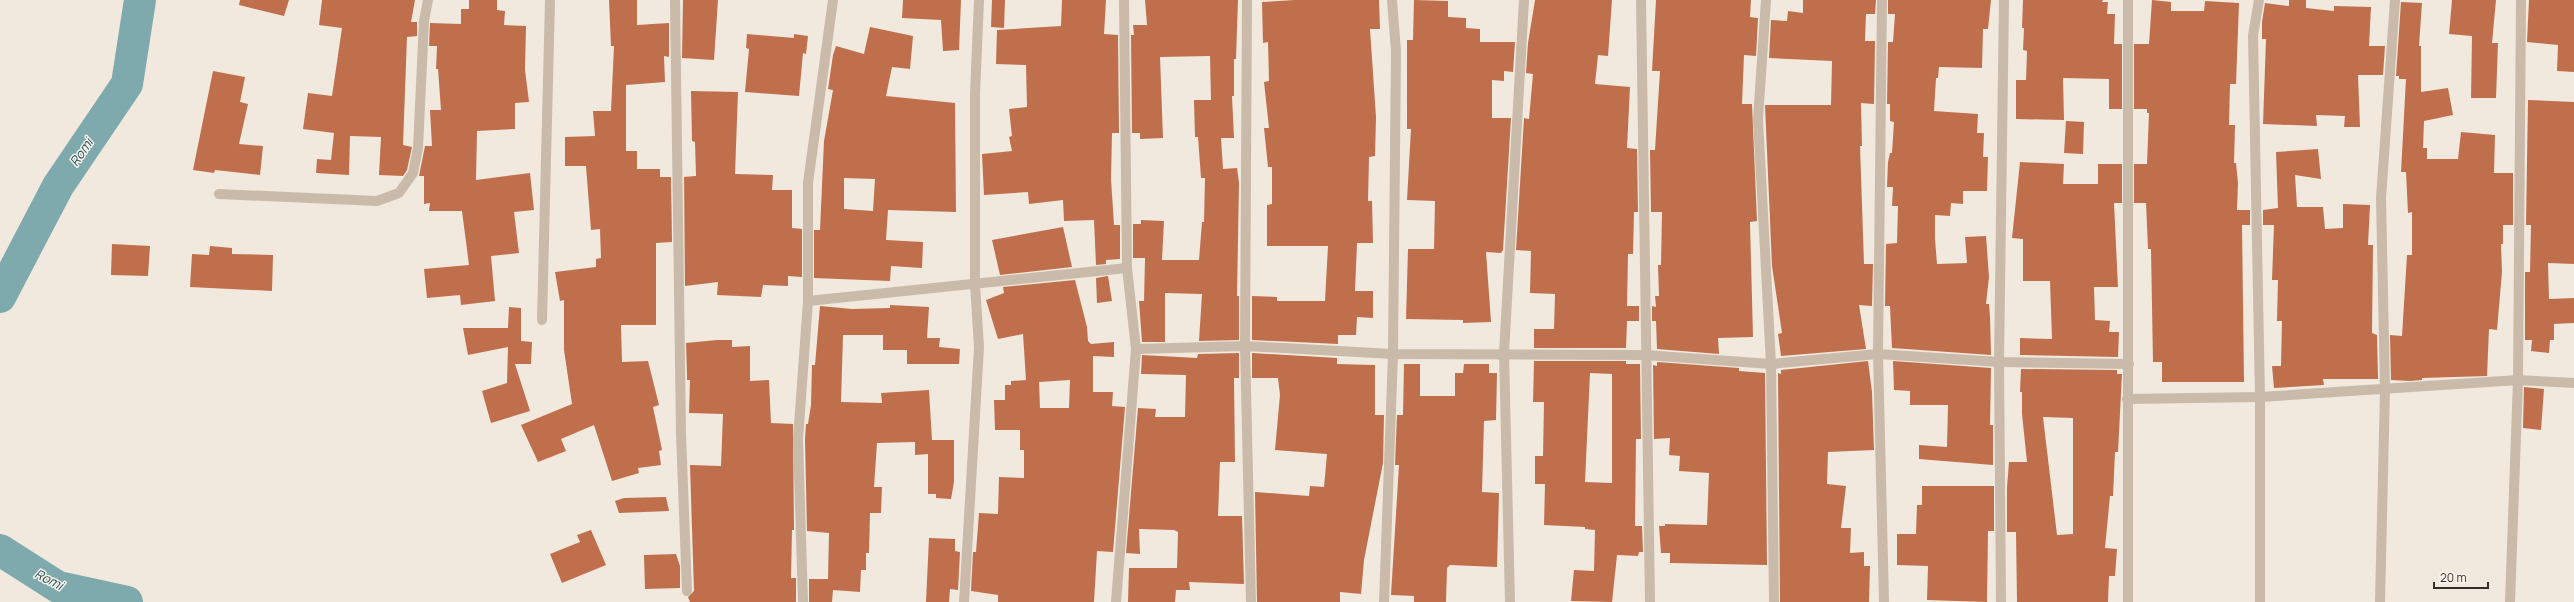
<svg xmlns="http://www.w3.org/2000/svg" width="2574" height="602" font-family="Manrope,sans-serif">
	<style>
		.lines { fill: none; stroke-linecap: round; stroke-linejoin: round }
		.river { stroke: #7ea9ad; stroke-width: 32 }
		.building { fill: #c06f4d; fill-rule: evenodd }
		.street { stroke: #c9baaa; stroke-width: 10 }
		.labels { text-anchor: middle; stroke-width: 3; stroke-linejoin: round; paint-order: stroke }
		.water-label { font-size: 13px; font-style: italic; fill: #215057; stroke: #f9f3ea }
	</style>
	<rect width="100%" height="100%" fill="#f1e9de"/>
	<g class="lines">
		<g class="river">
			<polyline points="0,297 58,186 127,84 140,0"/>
			<polyline points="0,550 58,587 127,602"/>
		</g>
	</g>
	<g class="building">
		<polygon points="240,0 289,0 284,16 239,5"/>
		<polygon points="322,0 415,0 411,22 417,22 417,36 407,37 403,145 412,147 407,170 403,176 379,175 381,137 350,136 349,175 316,173 317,159 331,160 334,133 303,129 308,93 332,96 342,28 319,25"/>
		<polygon points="469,0 497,0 497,10 505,11 504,25 526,26 525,70 529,102 515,103 515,129 477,131 476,180 530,173 534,210 514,212 519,253 491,256 495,301 461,305 460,295 427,298 424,269 469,265 462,211 429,211 430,203 424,204 424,176 419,176 425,146 432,146 430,110 441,110 438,69 436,69 437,46 429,46 430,23 461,24 461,9 469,9"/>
		<polygon points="609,0 637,0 637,25 669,23 669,57 664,56 665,82 626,85 626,151 637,151 637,169 660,169 660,177 671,177 672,242 656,243 656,325 621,325 622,362 648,361 659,405 653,407 662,450 659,451 661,465 638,468 639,473 612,481 594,425 561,439 566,451 538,462 521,425 572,404 564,350 564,300 560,301 555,272 596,267 596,259 601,258 600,229 591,230 586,166 565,166 565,137 595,136 593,111 611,111 614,46 611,46"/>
		<polygon points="683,0 718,0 714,60 682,58"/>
		<polygon points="903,0 961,0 959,50 943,51 941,20 902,18"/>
		<polygon points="992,0 1005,0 1004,28 991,27"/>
		<polygon points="1062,0 1106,0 1104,34 1118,35 1119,133 1112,133 1111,179 1114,225 1120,225 1120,259 1106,260 1106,264 1096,265 1094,220 1064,221 1063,200 1029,204 1028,192 984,195 982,154 1012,151 1009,137 1012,136 1009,109 1027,107 1026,65 996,64 997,30 1061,26"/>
		<polygon points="1145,0 1238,0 1236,59 1234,59 1234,96 1232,96 1234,138 1221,138 1223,169 1237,168 1239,183 1237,296 1239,296 1239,340 1199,341 1202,294 1165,293 1165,342 1142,342 1139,301 1144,301 1145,258 1133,258 1133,224 1141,224 1141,220 1164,221 1162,260 1199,260 1202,222 1204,222 1205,178 1201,178 1198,137 1195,137 1194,100 1211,100 1210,56 1160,57 1163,138 1140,139 1140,133 1132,133 1131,35 1134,35 1133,25 1147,25"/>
		<polygon points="1295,0 1379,0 1380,29 1370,29 1376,117 1375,156 1369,157 1368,201 1372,201 1373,243 1357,243 1355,291 1373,291 1373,318 1357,317 1356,335 1338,335 1338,344 1252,340 1252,296 1277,297 1277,301 1325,301 1328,246 1267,246 1267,205 1272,204 1272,167 1268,167 1264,128 1269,128 1264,82 1269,81 1268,42 1263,43 1262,2"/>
		<polygon points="1414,0 1448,1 1448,17 1466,18 1466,28 1480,29 1480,42 1515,42 1513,72 1504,71 1504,81 1492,80 1492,118 1511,118 1503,250 1501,253 1486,252 1491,322 1463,323 1463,320 1406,319 1408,249 1434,249 1435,201 1407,200 1411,129 1407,129 1407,40 1413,40"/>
		<polygon points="1535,0 1612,0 1608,56 1598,55 1595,84 1630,87 1627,148 1637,149 1638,212 1634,212 1633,254 1628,254 1627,306 1639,306 1639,321 1627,321 1626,348 1534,348 1534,329 1554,329 1555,294 1530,293 1531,251 1516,250 1524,118 1529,119 1533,74 1526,73 1528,43"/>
		<polygon points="1656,0 1751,0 1750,17 1758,18 1756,56 1744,55 1742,104 1752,104 1757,221 1750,222 1753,337 1718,338 1719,354 1657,349 1656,321 1652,321 1652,306 1656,307 1655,296 1659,296 1658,265 1661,265 1662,212 1651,212 1650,150 1655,150 1660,71 1652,71"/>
		<polygon points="1803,0 1876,0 1875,14 1866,14 1865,41 1875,41 1874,104 1861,103 1862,146 1860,146 1864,264 1873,264 1872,306 1859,305 1866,349 1781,356 1778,334 1782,333 1772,266 1765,105 1831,105 1832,61 1769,58 1771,20 1787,21 1788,11 1803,13"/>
		<polygon points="1888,0 1991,0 1988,29 1983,29 1982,68 1939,67 1938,78 1936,78 1934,111 1978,114 1977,133 1984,133 1983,157 1988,157 1987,191 1963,191 1963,204 1951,203 1950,216 1935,215 1935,239 1937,264 1967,263 1965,237 1986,236 1989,277 1986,304 1989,304 1990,317 1991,355 1892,348 1890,306 1885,306 1886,244 1897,243 1898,206 1892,206 1893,187 1887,187 1888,162 1890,153 1892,153 1894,122 1890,121 1890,104 1887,104 1888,42 1893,42 1895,14 1888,14"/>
		<polygon points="2023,0 2103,0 2102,2 2108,2 2107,14 2115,14 2114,44 2122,44 2122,109 2109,109 2109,79 2063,78 2064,120 2016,119 2016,80 2026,80 2027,51 2023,50 2024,28 2022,28"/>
		<polygon points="2152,0 2171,2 2171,11 2204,11 2205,1 2239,3 2236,84 2230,84 2229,125 2235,125 2234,163 2236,163 2238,183 2237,210 2250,210 2250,225 2242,225 2244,382 2162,382 2162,362 2153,362 2151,249 2148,249 2146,203 2134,203 2134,164 2147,164 2149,113 2147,113 2147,109 2134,109 2134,44 2149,44"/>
		<polygon points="2289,0 2306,0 2306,8 2334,11 2334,6 2371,7 2369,46 2385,46 2383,75 2358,75 2360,127 2344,127 2345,116 2316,115 2317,126 2263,124 2266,39 2262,39 2262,22 2265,3 2289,6"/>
		<polygon points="2452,0 2496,0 2492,43 2498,43 2496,98 2471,98 2472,36 2449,34"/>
		<polygon points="2529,0 2574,0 2574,72 2557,71 2558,45 2527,42"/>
		<polygon points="2401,2 2422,3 2419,46 2421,46 2421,92 2448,88 2453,115 2424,121 2423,148 2427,148 2427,159 2458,159 2461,132 2495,135 2494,173 2513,173 2513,225 2503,225 2503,244 2501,244 2502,272 2497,330 2489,329 2487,376 2422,378 2422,380 2410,381 2391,380 2390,335 2402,336 2407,255 2412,255 2412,212 2408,213 2406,172 2401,172 2406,79 2399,79 2399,76 2396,76"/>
		<path d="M870,27L913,36L910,69L892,67L886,96L955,103L956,212L888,210L886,240L923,242L922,268L891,266L890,281L814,278V230H820L824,141L833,90L828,89L833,55L836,46L864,54ZM844,178L875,179L873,211L844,209Z"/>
		<polygon points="747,34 794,38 794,34 808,36 806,54 803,53 799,96 745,92 749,49 746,48"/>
		<polygon points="213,71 245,77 240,102 248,104 239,144 263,146 260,175 215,170 214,173 193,170"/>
		<polygon points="691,91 738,92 735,174 773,175 772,190 792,190 792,228 802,229 802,277 788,276 788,286 763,285 761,297 717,295 718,282 685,286 684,177 696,176 695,142 692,141"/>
		<polygon points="2528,100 2574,102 2574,264 2548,263 2549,299 2574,298 2574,323 2554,324 2554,340 2550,340 2549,353 2531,351 2532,340 2525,340 2525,272 2530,272 2531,225 2526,225"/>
		<polygon points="2066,121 2084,122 2083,154 2064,153"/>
		<polygon points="2318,149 2321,179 2295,175 2297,207 2323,207 2325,229 2343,228 2343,204 2370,205 2368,245 2373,245 2372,333 2377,335 2378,379 2323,379 2324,385 2274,388 2272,366 2281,366 2282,321 2277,321 2278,280 2272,280 2274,225 2263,225 2263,210 2278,208 2276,152"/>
		<polygon points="2020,162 2064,164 2063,184 2098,184 2098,164 2122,164 2122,203 2114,203 2118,287 2094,287 2095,320 2110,321 2109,332 2119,332 2118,357 2020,355 2020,338 2052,339 2050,281 2023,281 2023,239 2012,238"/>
		<polygon points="1063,227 1072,267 1000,275 992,240"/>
		<polygon points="112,244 150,246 148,276 111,275"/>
		<polygon points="210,246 232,248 232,254 273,255 272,291 190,287 192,254 209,255"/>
		<polygon points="1108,276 1112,301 1097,303 1096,278"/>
		<path d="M1075,280L1087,327L1088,341L1091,344L1114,342V357L1093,356V392H1113L1112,406L1125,407L1113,552L1097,551L1094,602H998V595L971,591L973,552H976L979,513L998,514L999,477L1024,478V450H1020V430H995L994,400H1005V385H1011V381L1026,380L1023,334L998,339L986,300L1004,293L1003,287ZM1070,380L1069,408H1040L1039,382Z"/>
		<polygon points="890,305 929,307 927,338 940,338 939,347 960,349 959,364 907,364 907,350 883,350 883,335 843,335 841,402 882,403 881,393 929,390 932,440 954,440 954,482 951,499 936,498 936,494 928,494 928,454 915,455 915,442 877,443 874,487 882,487 881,513 870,513 869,553 866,553 866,570 861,570 860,592 833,590 832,602 809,602 809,579 828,579 829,533 807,531 805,439 806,424 808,424 811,405 812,365 815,365 820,306 852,309 890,308"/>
		<polygon points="509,307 521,308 521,341 532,342 531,364 515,364 530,411 491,423 482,391 507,383 508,347 468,355 463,328 508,328"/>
		<polygon points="717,340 732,340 732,347 750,346 750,381 769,380 771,423 793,424 794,530 792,530 791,578 796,578 796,602 690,602 688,597 694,591 690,465 721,466 723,414 689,413 690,380 687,380 687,374 686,343"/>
		<polygon points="1239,353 1239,378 1234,378 1235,462 1220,462 1218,516 1242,516 1244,584 1189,582 1190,590 1176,590 1175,602 1128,602 1129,568 1177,568 1178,532 1174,530 1139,529 1140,554 1126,553 1138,408 1156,409 1155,417 1185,417 1186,375 1141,374 1142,355 1197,358 1198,354"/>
		<polygon points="1252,353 1337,358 1337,364 1375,365 1375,415 1384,415 1383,463 1364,560 1361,594 1340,592 1340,602 1257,602 1255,492 1309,496 1310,486 1324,487 1327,454 1275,450 1280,395 1278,378 1252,378"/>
		<path d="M1534,361H1626V364H1640L1641,439H1636L1635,526H1642L1643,552H1639L1638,556L1617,555L1612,602L1571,601L1574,570L1594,571L1595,530L1585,529V527L1544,525L1545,484H1535V456H1543L1544,402H1533ZM1590,373L1612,374V483L1585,482Z"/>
		<polygon points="1868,361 1872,392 1874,450 1828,452 1827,484 1846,486 1841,528 1851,528 1850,553 1864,552 1864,566 1870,566 1869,602 1780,602 1778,373 1781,374 1781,370"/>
		<polygon points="1893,361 1991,368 1990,425 1993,425 1993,465 1919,459 1919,445 1947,447 1948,405 1910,405 1910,391 1894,390"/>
		<polygon points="1657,362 1739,368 1739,371 1765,373 1767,565 1670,563 1670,553 1661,553 1659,526 1665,526 1665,524 1707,525 1709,473 1679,471 1680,456 1669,455 1670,438 1654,439 1653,365 1657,366"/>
		<polygon points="1404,364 1420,364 1420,396 1455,396 1455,373 1463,373 1464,364 1489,364 1489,373 1497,373 1496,420 1484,421 1482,492 1499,493 1497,567 1450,565 1447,568 1446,602 1414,602 1414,596 1391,595 1399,465 1395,465 1397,415 1403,415"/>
		<path d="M2021,369L2117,370V374H2122L2118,452H2115L2113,496H2110L2105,548L2117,549L2115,576H2109L2108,602H2017L2016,532H2007V487L2009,462H2027L2022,414V392H2020ZM2043,417L2073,418V534L2057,535Z"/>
		<polygon points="2524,387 2544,389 2541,430 2523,428"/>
		<polygon points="1922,486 1994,486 1994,531 1988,531 1987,602 1927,600 1928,566 1897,565 1897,534 1916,534 1917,505 1922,505"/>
		<polygon points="666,497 669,511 619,513 615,501 624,498"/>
		<polygon points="591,530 606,565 562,583 550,554 580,542 577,535"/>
		<polygon points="929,538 955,539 955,551 960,552 958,590 950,589 949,602 926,602"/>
		<polygon points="676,554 680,566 680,588 645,589 644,555"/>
	</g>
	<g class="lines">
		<g class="street">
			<polyline points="675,0 681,434 687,591"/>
			<polyline points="1247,0 1245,346 1251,602"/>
			<polyline points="1641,0 1650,602"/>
			<polyline points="1766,0 1758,119 1771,364 1774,602"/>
			<polyline points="1882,0 1878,354 1884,602"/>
			<polyline points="2259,0 2253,35 2260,397 2260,602"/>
			<polyline points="219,194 377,201 399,193 413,173 418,148 424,21 428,0"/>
			<polyline points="808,301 1127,268"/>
			<polyline points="542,320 550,0"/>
			<polyline points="1136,349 1245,346 1393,354 1645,355 1771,364 1878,354 1999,362 2129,364"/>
			<polyline points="2127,399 2260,397 2518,380 2574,383"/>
			<polyline points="803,602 798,439 808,301 808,183 833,0"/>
			<polyline points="964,602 979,347 975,284 975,94 979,0"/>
			<polyline points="1116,602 1136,349 1127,268 1124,0"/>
			<polyline points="1384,602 1393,354 1396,51 1392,0"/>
			<polyline points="1510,602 1504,353 1524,0"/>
			<polyline points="2001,602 1999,362 2004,0"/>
			<polyline points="2128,602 2128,0"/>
			<polyline points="2380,602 2385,389 2381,198 2395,0"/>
			<polyline points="2510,602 2518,380 2521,0"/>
		</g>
	</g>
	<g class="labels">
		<g class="water-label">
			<text transform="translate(81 152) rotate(-56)" y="5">Romi</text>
			<text transform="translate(49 579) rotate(27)" y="5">Romi</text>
		</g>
	</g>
	<path d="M2434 582v6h54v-6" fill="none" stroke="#372e29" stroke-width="2"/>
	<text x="2440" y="582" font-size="12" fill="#372e29" stroke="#f9f3ea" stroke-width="3" paint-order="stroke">20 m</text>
</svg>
